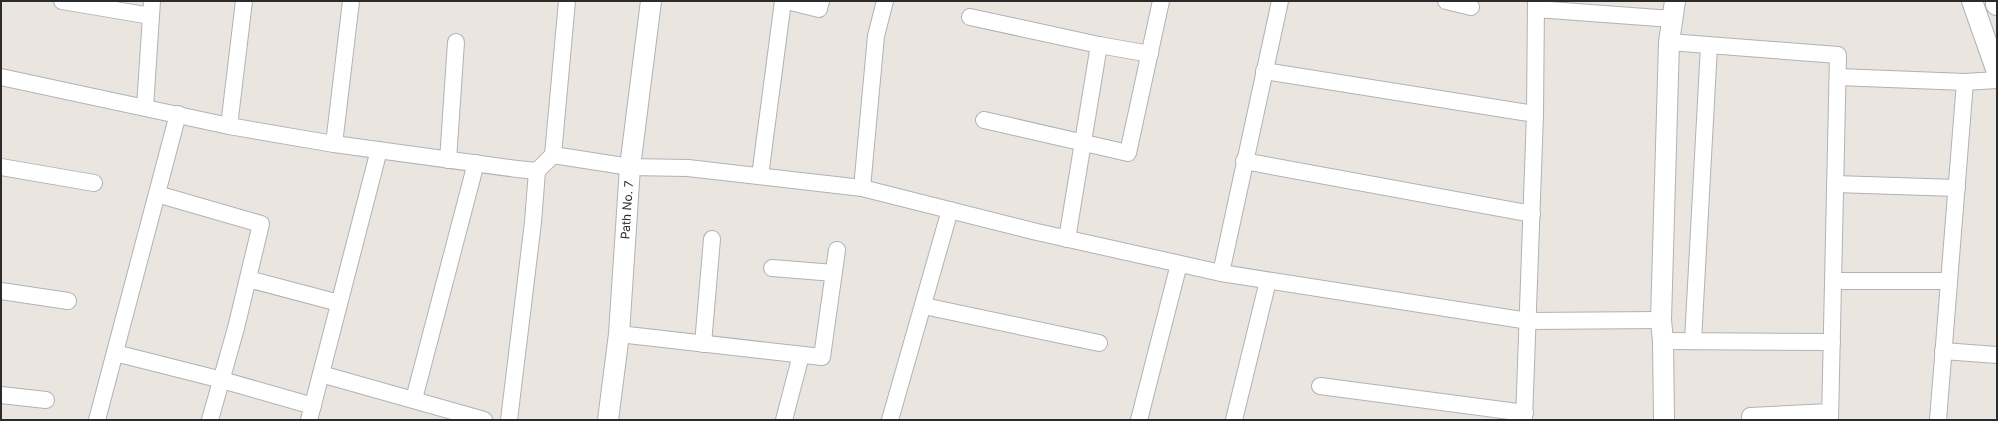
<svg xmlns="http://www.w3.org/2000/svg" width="1998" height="421" font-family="Inter,sans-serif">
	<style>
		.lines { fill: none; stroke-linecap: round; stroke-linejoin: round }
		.minor-casing { stroke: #afb2ba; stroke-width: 18 }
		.tertiary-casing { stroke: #afb2ba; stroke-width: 22 }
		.secondary-casing { stroke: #afb2ba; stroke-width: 24 }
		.minor { stroke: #fff; stroke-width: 16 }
		.tertiary { stroke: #fff; stroke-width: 20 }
		.secondary { stroke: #fff; stroke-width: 22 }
		.labels { text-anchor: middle; stroke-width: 4; stroke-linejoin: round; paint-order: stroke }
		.street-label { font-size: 12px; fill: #2b2b2b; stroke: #fff }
	</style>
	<rect width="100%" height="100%" fill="#ebe5df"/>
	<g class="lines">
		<defs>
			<g id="minor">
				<polyline points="62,1 151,16"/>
				<polyline points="787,1 819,9 821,1"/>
				<polyline points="1446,1 1471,7"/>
				<polyline points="1536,9 1672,19"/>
				<polyline points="970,17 1099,45 1150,54"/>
				<polyline points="1669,42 1838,55 1830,420"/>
				<polyline points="1264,71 1535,114"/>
				<polyline points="1,77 229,126 334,144 517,169 537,171 553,155 630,167 688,168 862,188 1037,232 1221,273 1528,321 1661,320"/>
				<polyline points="1838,77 1965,82 1997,80"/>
				<polyline points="145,107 152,1"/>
				<polyline points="984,120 1128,153 1161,1"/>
				<polyline points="229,126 244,1"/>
				<polyline points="334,144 351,1"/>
				<polyline points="553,155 567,1"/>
				<polyline points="448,160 456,42"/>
				<polyline points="1244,161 1532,214"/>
				<polyline points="1,167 94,183"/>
				<polyline points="760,176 783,1"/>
				<polyline points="1835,184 1957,188"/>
				<polyline points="862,188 876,36 885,1"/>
				<polyline points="157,194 261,224 236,328 210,420"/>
				<polyline points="1067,239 1099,45"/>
				<polyline points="772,268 834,273"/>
				<polyline points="1221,273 1280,1"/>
				<polyline points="248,279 339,303"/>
				<polyline points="1833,281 1949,281"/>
				<polyline points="1,291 68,301"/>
				<polyline points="924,306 1099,343"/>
				<polyline points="619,334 822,357 837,250"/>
				<polyline points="1663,341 1832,342"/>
				<polyline points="1693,341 1709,46"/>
				<polyline points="703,344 712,239"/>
				<polyline points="1943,351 1997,355"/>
				<polyline points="115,353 222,380 313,406"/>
				<polyline points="321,374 484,420"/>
				<polyline points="1320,386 1525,413"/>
				<polyline points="1,395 46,400"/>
				<polyline points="414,399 476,163"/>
				<polyline points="1750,416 1830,412"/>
				<polyline points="97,420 178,114"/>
				<polyline points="309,420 379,150"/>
				<polyline points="509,420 533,222 537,171"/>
				<polyline points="784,420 801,355"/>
				<polyline points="890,420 950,210"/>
				<polyline points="1139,420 1179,264"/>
				<polyline points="1234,420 1268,281"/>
				<polyline points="1524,420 1535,114 1536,1"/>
				<polyline points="1938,420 1965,82"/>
			</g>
			<g id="tertiary">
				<polyline points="1972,1 1997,72"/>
				<path id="s1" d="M608,420L619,334L630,167L651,1"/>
				<polyline points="1664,420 1663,341 1661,320 1669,42 1675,1"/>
			</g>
			<polyline id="secondary" points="1997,1 1997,4"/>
		</defs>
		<use href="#minor" class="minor-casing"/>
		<use href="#tertiary" class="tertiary-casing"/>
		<use href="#secondary" class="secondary-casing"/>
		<use href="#minor" class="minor"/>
		<use href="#tertiary" class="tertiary"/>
		<use href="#secondary" class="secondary"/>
	</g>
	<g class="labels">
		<g class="street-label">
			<text dy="4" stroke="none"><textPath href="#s1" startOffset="211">Path No. 7</textPath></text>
		</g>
	</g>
	<rect width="1998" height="421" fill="none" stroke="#2b2b2b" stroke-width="4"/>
</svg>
